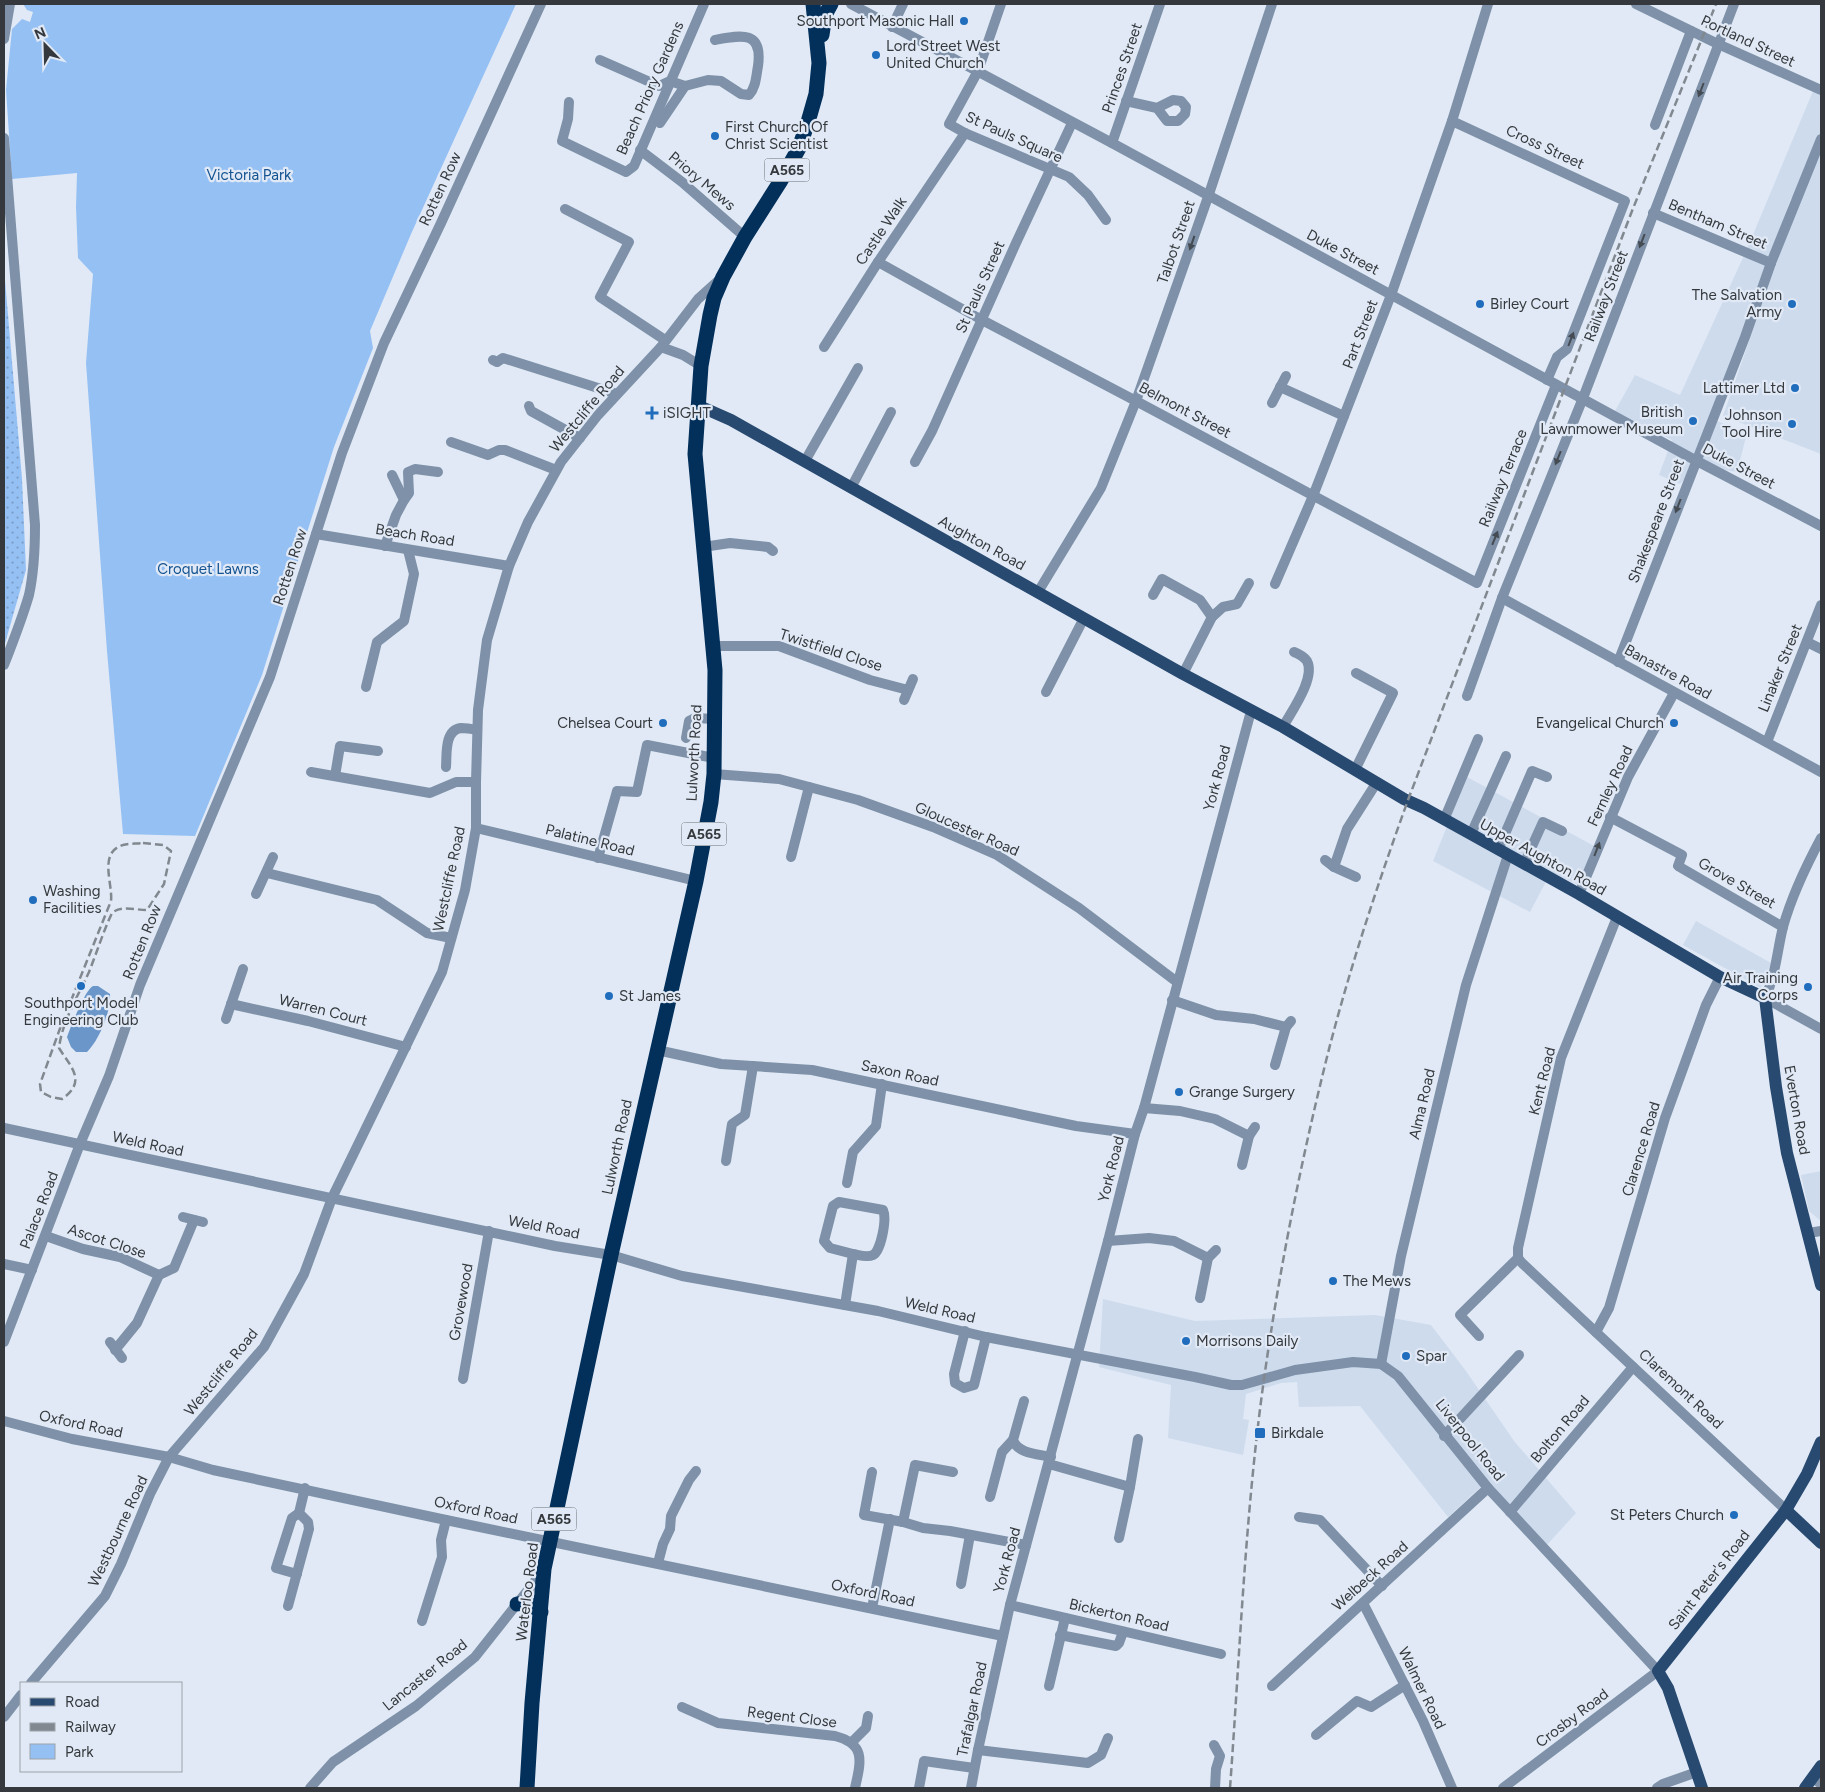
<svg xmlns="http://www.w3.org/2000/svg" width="1825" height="1792" font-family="Figtree,sans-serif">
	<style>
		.built { fill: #cedbed }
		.grass { fill: url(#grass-dots) }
		.green { fill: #95c0f4 }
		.water { fill: #6a96c9 }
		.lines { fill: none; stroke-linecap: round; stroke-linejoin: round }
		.minor { stroke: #7e91a8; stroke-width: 10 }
		.major { stroke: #284970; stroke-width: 12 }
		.highway { stroke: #03305b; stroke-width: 15 }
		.rail { stroke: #82888f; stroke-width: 2.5; stroke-dasharray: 8 4; stroke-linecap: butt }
		.oneway { fill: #444b52 }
		.poi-dot { fill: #1f6dbc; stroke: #e0e9f5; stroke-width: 2 }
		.labels { text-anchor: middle; stroke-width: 4.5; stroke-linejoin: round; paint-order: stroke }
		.shield { fill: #e0e9f5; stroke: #686e74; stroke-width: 1 }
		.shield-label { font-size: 14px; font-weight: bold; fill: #35393d }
		.poi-label { font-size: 15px; fill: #35393d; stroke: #e0e9f5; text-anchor: start }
		.street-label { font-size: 15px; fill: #35393d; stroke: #e0e9f5 }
		.park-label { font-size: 15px; fill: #145391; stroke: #e0e9f5 }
	</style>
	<defs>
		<pattern id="grass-dots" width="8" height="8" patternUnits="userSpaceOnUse" patternTransform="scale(1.25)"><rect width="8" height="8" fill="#95c0f4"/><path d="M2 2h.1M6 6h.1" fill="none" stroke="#7a9dc7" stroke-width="1.8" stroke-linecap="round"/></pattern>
	</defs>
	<rect width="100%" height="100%" fill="#e0e9f5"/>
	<g class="built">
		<polygon points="1813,91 1821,91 1821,454 1723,416 1777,261 1801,200 1791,198 1771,253 1717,421 1747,433 1737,472 1697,465 1680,484 1659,475 1672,440 1615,411 1635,375 1680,395 1747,249"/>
		<polygon points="1467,777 1594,846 1578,885 1551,872 1530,912 1433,861"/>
		<polygon points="1696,921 1771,963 1761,988 1683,945"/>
		<polygon points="1821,1171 1821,1221 1809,1211 1801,1175"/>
		<polygon points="1103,1299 1195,1321 1375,1315 1431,1325 1466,1371 1514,1441 1576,1513 1546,1546 1488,1480 1448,1517 1360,1406 1299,1407 1297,1382 1281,1383 1246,1394 1243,1419 1249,1420 1243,1455 1168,1438 1171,1385 1099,1367"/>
	</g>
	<polygon class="grass" points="4,268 22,479 26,570 4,647"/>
	<polygon class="green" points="23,4 516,4 411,234 370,331 373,348 334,447 262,675 195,836 123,834 107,651 86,363 93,274 78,258 76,207 77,173 12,179 6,90 12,29 22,19 30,22 33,12 27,10"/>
	<path class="water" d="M93,986H98L110,994C111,1012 99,1040 87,1052H76L71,1047L67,1037C71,1026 85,990 93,986Z"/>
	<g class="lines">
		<g class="minor">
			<polyline points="851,4 1112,143 1695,460 1821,526"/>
			<polyline points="1001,4 978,71 949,124 965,133 1069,177 1088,195 1106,220"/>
			<polyline points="1636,4 1718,44 1821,90"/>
			<polyline points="892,27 903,4"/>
			<polyline points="4,39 10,4"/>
			<path d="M600,60L659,86L670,81L685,86L708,80L721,81L741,94L749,95C756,87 756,77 758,66C763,30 741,35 715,40"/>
			<polyline points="1126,101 1157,108 1173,100 1181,101 1186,107 1185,114 1178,121 1167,121 1157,108"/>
			<polyline points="569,102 568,119 562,141 626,172 634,166 704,4"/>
			<polyline points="1452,121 1625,201 1567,349 1557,357 1547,380"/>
			<polyline points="660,123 685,86"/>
			<polyline points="1655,125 1691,31"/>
			<path d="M4,138L35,525C35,548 34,572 29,595C22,619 13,642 4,665"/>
			<polyline points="1112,143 1160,4"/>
			<polyline points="640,150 682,182 745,237"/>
			<polyline points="565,209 629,242 600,297 665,340"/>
			<polyline points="1653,213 1771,263"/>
			<polyline points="878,262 982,320 1136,401 1477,583 1556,385"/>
			<polyline points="661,347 683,355 701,366"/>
			<polyline points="824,347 878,262 965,133"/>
			<polyline points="493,360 497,362 503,358 617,394"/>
			<polyline points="1280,387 1344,416"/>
			<polyline points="1272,403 1286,376"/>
			<polyline points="529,406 531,411 580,438"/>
			<polyline points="451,442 488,455 499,450 505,450 556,470"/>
			<polyline points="805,461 858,368"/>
			<polyline points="915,462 932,431 1016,243 1072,123"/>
			<polyline points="851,488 891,412"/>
			<polyline points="404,500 409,493 408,472 415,469 438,472"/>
			<polyline points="316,534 509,566"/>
			<polyline points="385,546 396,515 404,500 392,475"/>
			<polyline points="703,547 730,543 768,547 773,551"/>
			<polyline points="1275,584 1313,496 1391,295 1452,121 1488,4"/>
			<polyline points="1038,592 1101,488 1136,401 1208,197 1272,4"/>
			<polyline points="1153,595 1162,579 1200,600 1212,617 1183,674"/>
			<polyline points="1502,598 1821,772"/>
			<polyline points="1212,617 1223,607 1237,604 1249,583"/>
			<polyline points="1807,642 1821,649"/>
			<polyline points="713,646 779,646 870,680 908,690"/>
			<polyline points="1618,662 1745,337 1771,263 1821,139"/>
			<polyline points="366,687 377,642 404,621 414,574 408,550"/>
			<polyline points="1046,692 1084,618"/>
			<polyline points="1467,696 1502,598 1583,398 1734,4"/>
			<polyline points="904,700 913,679"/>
			<path d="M1283,727C1291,712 1316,678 1307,661C1304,657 1299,654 1294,652"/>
			<polyline points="686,738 689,721 695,718 714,719"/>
			<polyline points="1767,742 1821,605"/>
			<path d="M446,767C447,755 444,730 461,728C466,728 472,729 477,730"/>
			<polyline points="1355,770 1393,693 1356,673"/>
			<polyline points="311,772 430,793 456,782 476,782"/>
			<polyline points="714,774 779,779 858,800 933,827 997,855 1079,908 1177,982"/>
			<polyline points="335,776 340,746 378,751"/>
			<polyline points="1610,817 1682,855 1678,866 1783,927"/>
			<polyline points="1444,820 1478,739"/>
			<polyline points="476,828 696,881"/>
			<polyline points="1471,834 1506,756"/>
			<path d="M1821,838C1806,866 1792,895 1783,927C1777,951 1776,975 1765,998L1821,1029"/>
			<polyline points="1498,850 1532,771 1547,777"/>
			<polyline points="791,857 809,787"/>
			<polyline points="598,858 617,791 637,792 647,745 714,758"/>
			<polyline points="1325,860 1334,867 1356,877"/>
			<polyline points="1524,864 1543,822 1562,831"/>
			<polyline points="1334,867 1347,829 1377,782"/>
			<polyline points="267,873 377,900 427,933 451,938"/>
			<polyline points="256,894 273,857"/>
			<polyline points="1579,894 1628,777 1674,693"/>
			<polyline points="1172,1000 1216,1015 1254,1019 1286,1027"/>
			<polyline points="231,1004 308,1021 406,1047"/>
			<polyline points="226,1019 243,969"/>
			<polyline points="657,1050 721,1064 812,1070 1076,1126 1135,1134"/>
			<polyline points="1275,1065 1286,1027 1291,1021"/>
			<polyline points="1144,1108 1180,1111 1215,1119 1249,1136"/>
			<polyline points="4,1128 555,1246 611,1255 682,1276 878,1311 986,1337 1195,1377 1231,1385 1242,1385 1295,1370 1353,1362 1381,1364 1398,1376 1488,1488 1658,1671 1503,1788"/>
			<polyline points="726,1161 732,1124 745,1115 753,1066"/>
			<polyline points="1242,1165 1249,1136 1255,1127"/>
			<polyline points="847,1183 853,1152 876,1126 882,1084"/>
			<polyline points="183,1217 203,1222"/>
			<polyline points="1808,1233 1821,1231"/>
			<polyline points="46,1236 83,1249 120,1257 159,1275 137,1323 115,1350"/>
			<polyline points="1108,1241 1149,1238 1174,1241 1208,1258"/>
			<polyline points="1518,1258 1522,1263 1786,1510"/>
			<polyline points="1518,1258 1518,1248 1561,1058 1617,917"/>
			<polyline points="4,1264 32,1270"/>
			<polyline points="159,1275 174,1268 194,1220"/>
			<polyline points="1200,1298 1208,1258 1216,1250"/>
			<path d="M845,1305L853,1254L830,1248L824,1241L833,1206L839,1202L883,1210C887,1219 881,1251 873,1255C867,1258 859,1255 853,1254"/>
			<polyline points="965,1331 954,1374 955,1383 964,1388 974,1385 986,1337"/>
			<polyline points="1596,1332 1609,1308 1665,1118 1706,1005 1720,977"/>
			<polyline points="1479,1336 1460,1315 1518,1258"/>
			<polyline points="4,1342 80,1144 109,1076 140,985 270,677 342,453 384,343 441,223 541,4"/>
			<polyline points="110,1342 122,1358"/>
			<polyline points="1381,1364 1401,1256 1466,985 1508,855"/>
			<polyline points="463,1379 489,1231"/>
			<path d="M1024,1401L1013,1440C1018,1454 1038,1454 1051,1457"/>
			<polyline points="4,1421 72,1439 169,1457 213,1470 446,1520 1003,1636"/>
			<polyline points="1444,1436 1519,1355"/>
			<polyline points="1049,1464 1130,1487"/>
			<polyline points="872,1472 864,1515 903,1522 923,1528 950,1531 1026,1545"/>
			<polyline points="990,1497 1002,1452 1013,1440"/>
			<polyline points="1510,1512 1633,1367"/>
			<polyline points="1299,1517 1320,1520 1382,1586"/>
			<polyline points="903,1522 915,1465 953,1472"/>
			<polyline points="1119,1538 1130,1487 1138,1439"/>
			<polyline points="658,1563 663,1544 670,1529 671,1516 689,1480 696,1471"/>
			<polyline points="297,1574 276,1568 292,1518 299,1513"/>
			<polyline points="961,1584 970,1535"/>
			<polyline points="1363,1603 1423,1721 1452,1788"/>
			<polyline points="1010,1605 1221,1654"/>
			<polyline points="288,1606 309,1529 308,1522 299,1513 305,1488"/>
			<polyline points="872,1608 890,1519"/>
			<polyline points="422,1621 442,1557 441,1540 446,1520"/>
			<polyline points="1060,1635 1116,1646 1119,1643 1123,1632"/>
			<polyline points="31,1683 105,1596 121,1564 150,1494 169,1457 264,1347 304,1274 332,1198 442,972 465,890 476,828 476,782 478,710 487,640 509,566 528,522 561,462 598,415 661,347 698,299 718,281"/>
			<polyline points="1049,1686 1065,1618"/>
			<polyline points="1272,1686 1488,1488"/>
			<path d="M682,1707L718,1723L835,1736C866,1744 861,1761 855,1788"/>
			<polyline points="4,1717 21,1695"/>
			<polyline points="1316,1735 1357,1701 1371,1707 1405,1685"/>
			<polyline points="852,1742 866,1728 868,1716"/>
			<polyline points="1214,1745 1220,1756 1216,1769 1215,1788"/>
			<polyline points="978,1750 1088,1763 1101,1755 1108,1738"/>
			<polyline points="1813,1778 1821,1784"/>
			<polyline points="310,1788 333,1762 416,1706 475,1657 543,1571"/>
			<polyline points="919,1788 924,1761 974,1768"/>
			<polyline points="971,1788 978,1750 1010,1605 1108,1241 1135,1134 1144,1108 1251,711"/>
			<polyline points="1657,1788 1663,1784 1697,1772"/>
		</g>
		<g class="major">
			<polyline points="697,405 731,420 1183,674 1283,727 1404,799 1424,808 1579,894 1720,977 1765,998 1776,1087 1787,1153 1821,1285"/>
			<polyline points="1786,1510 1821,1543"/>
			<polyline points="1702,1788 1668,1688 1658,1671 1786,1510 1807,1474 1821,1442"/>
			<polyline points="1805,1788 1821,1766"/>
		</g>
		<g class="highway">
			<polyline points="822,35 825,15 831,4"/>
			<path d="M517,1604C527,1602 534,1606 541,1612"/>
			<polyline points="527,1788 532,1703 544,1569 611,1255 696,881 711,802 714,774 715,670 695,454 701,366 710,315 714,298 723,277 745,237 780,182 799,148 808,122 816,94 819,63 813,4"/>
		</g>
		<g class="rail">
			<path d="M143,843L163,845L171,851L164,884L147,910C135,910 121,905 112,913C103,932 97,952 89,972C78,996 62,1022 59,1048C70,1066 88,1081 62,1099L51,1097L41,1092L40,1084L62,1023L111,901C113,884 98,852 123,845C129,843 137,844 143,843Z"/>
			<path d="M1230,1788C1240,1652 1245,1515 1264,1379C1279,1272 1300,1166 1326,1061C1348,973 1377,886 1408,800L1632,211L1716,4"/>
		</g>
	</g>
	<defs><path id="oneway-solid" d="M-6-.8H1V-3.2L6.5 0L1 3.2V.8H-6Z" transform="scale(1.25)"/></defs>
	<g class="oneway">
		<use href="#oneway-solid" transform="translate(1701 90) rotate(111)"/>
		<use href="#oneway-solid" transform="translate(1642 241) rotate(111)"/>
		<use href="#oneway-solid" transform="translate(1192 243) rotate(109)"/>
		<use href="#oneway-solid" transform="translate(1571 339) rotate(-69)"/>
		<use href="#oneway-solid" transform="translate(1558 458) rotate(112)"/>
		<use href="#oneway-solid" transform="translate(1678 506) rotate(111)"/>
		<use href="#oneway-solid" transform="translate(1495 538) rotate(-68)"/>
		<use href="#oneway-solid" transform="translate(1597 849) rotate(-69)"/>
	</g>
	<g class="poi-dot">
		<circle cx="964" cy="21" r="5"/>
		<circle cx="876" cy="55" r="5"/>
		<circle cx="715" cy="136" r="5"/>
		<circle cx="1480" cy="304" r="5"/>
		<circle cx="1792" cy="304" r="5"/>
		<circle cx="1795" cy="388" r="5"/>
		<path d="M649.5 405.5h5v5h5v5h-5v5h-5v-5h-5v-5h5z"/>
		<circle cx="1693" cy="421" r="5"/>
		<circle cx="1792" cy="424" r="5"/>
		<circle cx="663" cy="723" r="5"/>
		<circle cx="1674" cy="723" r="5"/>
		<circle cx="33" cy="900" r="5"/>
		<circle cx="81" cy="986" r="5"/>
		<circle cx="1808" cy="987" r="5"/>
		<circle cx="609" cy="996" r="5"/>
		<circle cx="1179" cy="1092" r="5"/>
		<circle cx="1333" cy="1281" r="5"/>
		<circle cx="1186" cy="1341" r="5"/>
		<circle cx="1406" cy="1356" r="5"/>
		<rect x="1254" y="1427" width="12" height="12" rx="2.5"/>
		<circle cx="1734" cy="1515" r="5"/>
	</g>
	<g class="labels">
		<g class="shield">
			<rect x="764.5" y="158.5" width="45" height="23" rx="4"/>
			<rect x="681.5" y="822.5" width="45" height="23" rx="4"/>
			<rect x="531.5" y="1507.5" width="45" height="23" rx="4"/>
		</g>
		<g class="shield-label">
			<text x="787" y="175">A565</text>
			<text x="704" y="839">A565</text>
			<text x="554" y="1524">A565</text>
		</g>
		<g class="poi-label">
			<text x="954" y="26" text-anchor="end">Southport Masonic Hall</text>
			<text x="886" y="51">Lord Street West<tspan x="886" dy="17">United Church</tspan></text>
			<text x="725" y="132">First Church Of<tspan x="725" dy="17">Christ Scientist</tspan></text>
			<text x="1782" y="300" text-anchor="end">The Salvation<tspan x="1782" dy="17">Army</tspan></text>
			<text x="1490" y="309">Birley Court</text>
			<text x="1785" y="393" text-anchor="end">Lattimer Ltd</text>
			<text x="1683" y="417" text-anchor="end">British<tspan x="1683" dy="17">Lawnmower Museum</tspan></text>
			<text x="663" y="418">iSIGHT</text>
			<text x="1782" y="420" text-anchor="end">Johnson<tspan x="1782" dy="17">Tool Hire</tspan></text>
			<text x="653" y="728" text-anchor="end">Chelsea Court</text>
			<text x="1664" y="728" text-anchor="end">Evangelical Church</text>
			<text x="43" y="896">Washing<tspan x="43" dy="17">Facilities</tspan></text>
			<text x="1798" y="983" text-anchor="end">Air Training<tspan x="1798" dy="17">Corps</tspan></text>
			<text x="619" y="1001">St James</text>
			<text x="81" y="1008" text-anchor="middle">Southport Model<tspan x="81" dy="17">Engineering Club</tspan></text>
			<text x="1189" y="1097">Grange Surgery</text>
			<text x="1343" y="1286">The Mews</text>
			<text x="1196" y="1346">Morrisons Daily</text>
			<text x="1416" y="1361">Spar</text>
			<text x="1271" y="1438">Birkdale</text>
			<text x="1724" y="1520" text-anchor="end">St Peters Church</text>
		</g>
		<g class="street-label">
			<text transform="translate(1748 41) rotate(25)" y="5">Portland Street</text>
			<text transform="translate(1122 68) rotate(-71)" y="5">Princes Street</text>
			<text transform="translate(650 88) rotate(-66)" y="5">Beach Priory Gardens</text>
			<text transform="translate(1014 137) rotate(24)" y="5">St Pauls Square</text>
			<text transform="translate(1545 147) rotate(25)" y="5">Cross Street</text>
			<text transform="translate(702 181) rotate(40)" y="5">Priory Mews</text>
			<text transform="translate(440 189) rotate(-65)" y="5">Rotten Row</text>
			<text transform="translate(1718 224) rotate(23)" y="5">Bentham Street</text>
			<text transform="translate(881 231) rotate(-56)" y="5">Castle Walk</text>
			<text transform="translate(1176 242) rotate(-71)" y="5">Talbot Street</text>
			<text transform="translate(1343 252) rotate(28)" y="5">Duke Street</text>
			<text transform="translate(980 287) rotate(-66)" y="5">St Pauls Street</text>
			<text transform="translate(1606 296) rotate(-69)" y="5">Railway Street</text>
			<text transform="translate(1360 334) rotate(-69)" y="5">Part Street</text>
			<text transform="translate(587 409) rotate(-50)" y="5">Westcliffe Road</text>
			<text transform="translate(1185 410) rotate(28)" y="5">Belmont Street</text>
			<text transform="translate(1739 466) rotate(28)" y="5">Duke Street</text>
			<text transform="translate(1503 478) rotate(-68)" y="5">Railway Terrace</text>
			<text transform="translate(1656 521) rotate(-69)" y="5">Shakespeare Street</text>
			<text transform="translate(415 535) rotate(9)" y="5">Beach Road</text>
			<text transform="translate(982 543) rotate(29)" y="5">Aughton Road</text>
			<text transform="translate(290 567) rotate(-72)" y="5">Rotten Row</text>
			<text transform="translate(831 650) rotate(18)" y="5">Twistfield Close</text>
			<text transform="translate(1780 668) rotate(-68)" y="5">Linaker Street</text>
			<text transform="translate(1668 672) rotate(29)" y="5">Banastre Road</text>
			<text transform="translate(694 753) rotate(-87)" y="5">Lulworth Road</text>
			<text transform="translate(1217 778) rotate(-75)" y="5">York Road</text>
			<text transform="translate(1610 786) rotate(-65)" y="5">Fernley Road</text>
			<text transform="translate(967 829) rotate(24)" y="5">Gloucester Road</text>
			<text transform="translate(590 840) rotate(14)" y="5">Palatine Road</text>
			<text transform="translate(1543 857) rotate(29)" y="5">Upper Aughton Road</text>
			<text transform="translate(449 879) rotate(-78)" y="5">Westcliffe Road</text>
			<text transform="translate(1737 883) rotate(30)" y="5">Grove Street</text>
			<text transform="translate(142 942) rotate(-68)" y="5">Rotten Row</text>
			<text transform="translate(323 1010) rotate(14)" y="5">Warren Court</text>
			<text transform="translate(900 1073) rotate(12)" y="5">Saxon Road</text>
			<text transform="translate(1542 1081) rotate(-76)" y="5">Kent Road</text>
			<text transform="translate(1422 1104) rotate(-77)" y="5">Alma Road</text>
			<text transform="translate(1797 1110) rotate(80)" y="5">Everton Road</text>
			<text transform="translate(148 1144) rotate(12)" y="5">Weld Road</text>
			<text transform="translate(617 1147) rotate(-78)" y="5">Lulworth Road</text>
			<text transform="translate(1641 1149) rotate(-73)" y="5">Clarence Road</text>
			<text transform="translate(1111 1169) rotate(-76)" y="5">York Road</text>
			<text transform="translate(39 1210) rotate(-69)" y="5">Palace Road</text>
			<text transform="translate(544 1227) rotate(11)" y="5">Weld Road</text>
			<text transform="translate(107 1241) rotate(18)" y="5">Ascot Close</text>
			<text transform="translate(461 1302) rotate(-80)" y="5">Grovewood</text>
			<text transform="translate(940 1310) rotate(13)" y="5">Weld Road</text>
			<text transform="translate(221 1372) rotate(-51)" y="5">Westcliffe Road</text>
			<text transform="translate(1681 1389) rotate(43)" y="5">Claremont Road</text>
			<text transform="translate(81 1424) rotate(12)" y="5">Oxford Road</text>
			<text transform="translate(1560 1429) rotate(-50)" y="5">Bolton Road</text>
			<text transform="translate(1470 1440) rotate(51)" y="5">Liverpool Road</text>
			<text transform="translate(476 1510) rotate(12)" y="5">Oxford Road</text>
			<text transform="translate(118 1531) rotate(-65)" y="5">Westbourne Road</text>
			<text transform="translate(1007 1560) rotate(-75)" y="5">York Road</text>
			<text transform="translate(1370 1576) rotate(-42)" y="5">Welbeck Road</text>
			<text transform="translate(1709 1580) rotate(-52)" y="5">Saint Peter's Road</text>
			<text transform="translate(527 1592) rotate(-83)" y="5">Waterloo Road</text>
			<text transform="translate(873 1593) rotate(12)" y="5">Oxford Road</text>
			<text transform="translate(1119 1615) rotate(13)" y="5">Bickerton Road</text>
			<text transform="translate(425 1675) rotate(-39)" y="5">Lancaster Road</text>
			<text transform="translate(1422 1688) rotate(64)" y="5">Walmer Road</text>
			<text transform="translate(972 1709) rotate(-78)" y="5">Trafalgar Road</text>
			<text transform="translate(792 1717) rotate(7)" y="5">Regent Close</text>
			<text transform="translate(1572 1718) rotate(-37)" y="5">Crosby Road</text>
		</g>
		<g class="park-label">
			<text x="249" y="180">Victoria Park</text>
			<text x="208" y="574">Croquet Lawns</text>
		</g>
	</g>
	<rect width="1825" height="1792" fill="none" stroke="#35393d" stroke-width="10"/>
	<rect x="20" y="1682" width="162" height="90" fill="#e0e9f5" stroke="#9ca3ab"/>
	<rect x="30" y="1698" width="25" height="8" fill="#284970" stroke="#9ca3ab"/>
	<text x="65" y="1707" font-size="15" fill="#35393d">Road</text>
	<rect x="30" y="1723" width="25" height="8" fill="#82888f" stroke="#9ca3ab"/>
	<text x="65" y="1732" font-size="15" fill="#35393d">Railway</text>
	<rect x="30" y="1744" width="25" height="15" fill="#95c0f4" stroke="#9ca3ab"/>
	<text x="65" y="1757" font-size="15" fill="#35393d">Park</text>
	<g transform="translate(45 45) rotate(337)" stroke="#e0e9f5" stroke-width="4" paint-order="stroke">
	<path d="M0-4L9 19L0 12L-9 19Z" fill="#35393d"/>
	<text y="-8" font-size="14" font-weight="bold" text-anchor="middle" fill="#35393d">N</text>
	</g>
</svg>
